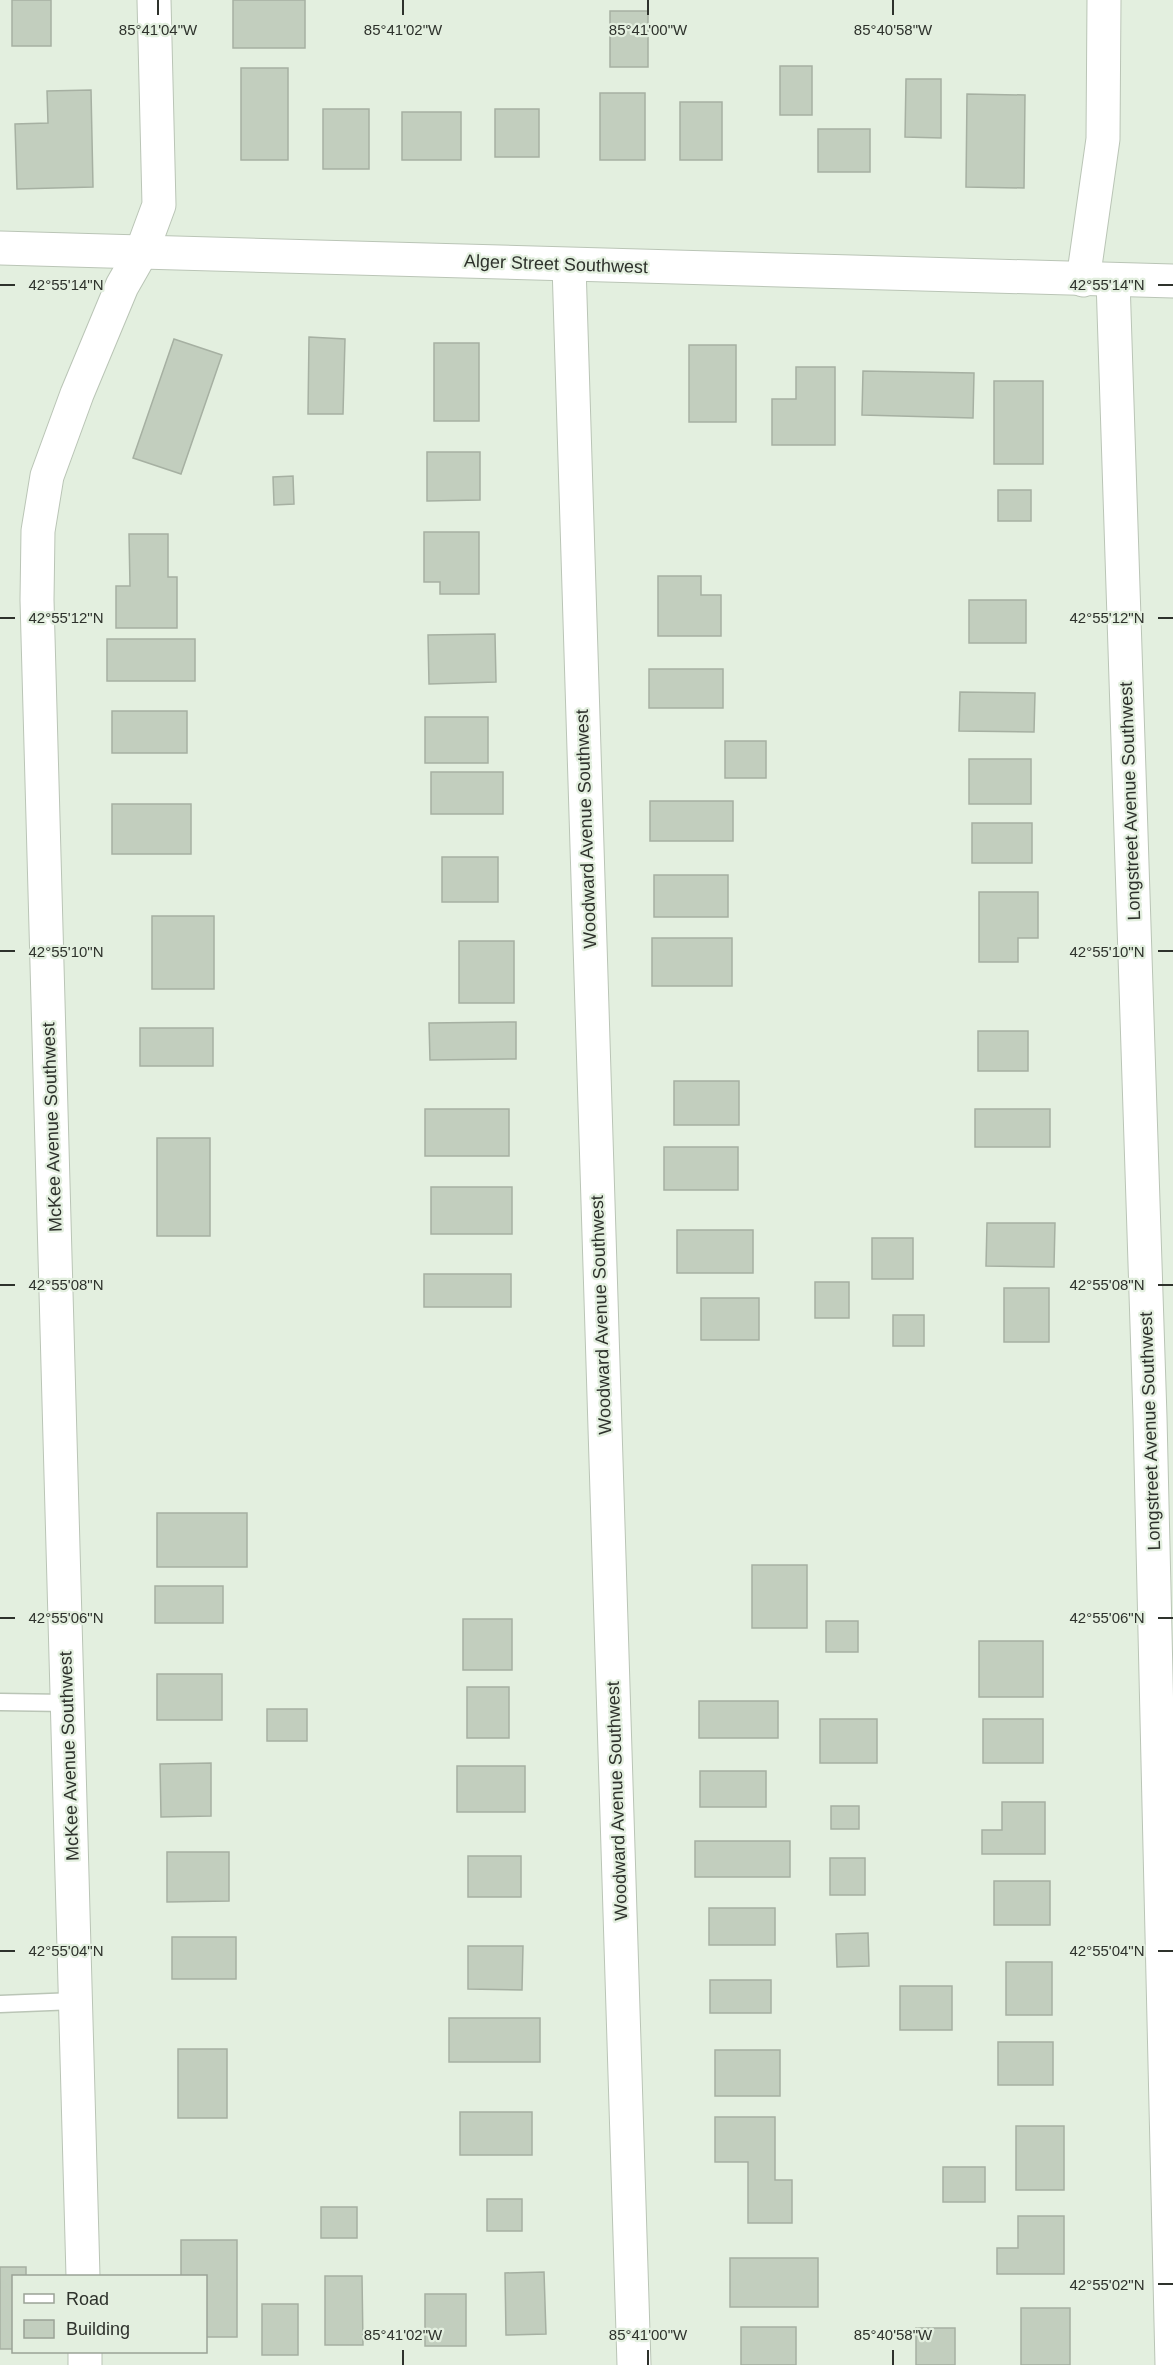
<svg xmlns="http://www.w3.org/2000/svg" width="1173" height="2365" font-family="Helvetica,sans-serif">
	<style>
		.building { fill: #c2cebe; stroke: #a6b0a2; stroke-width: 1.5 }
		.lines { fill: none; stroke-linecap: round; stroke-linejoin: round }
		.service-casing { stroke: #bac5b6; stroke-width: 19 }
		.minor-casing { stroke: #bac5b6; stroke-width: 35 }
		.service { stroke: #fff; stroke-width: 16 }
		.minor { stroke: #fff; stroke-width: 33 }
		.ticks { fill: none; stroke: #2e322c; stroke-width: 2 }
		.labels { text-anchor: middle; stroke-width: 4.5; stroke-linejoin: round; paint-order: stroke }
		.street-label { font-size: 18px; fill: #2e322c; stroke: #e3efdf }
		.ticks-label { font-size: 15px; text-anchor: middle; fill: #2e322c; stroke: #e3efdf; stroke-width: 4.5; stroke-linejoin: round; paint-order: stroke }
	</style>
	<rect width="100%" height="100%" fill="#e3efdf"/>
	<g class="building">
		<rect x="12" y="0" width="39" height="46"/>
		<rect x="233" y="0" width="72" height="48"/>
		<rect x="610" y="11" width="38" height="56"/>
		<rect x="780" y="66" width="32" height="49"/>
		<rect x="241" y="68" width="47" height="92"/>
		<polygon points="906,79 941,79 941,138 905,137"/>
		<polygon points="91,90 93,187 17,189 15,124 48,123 47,91"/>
		<rect x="600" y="93" width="45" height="67"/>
		<polygon points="967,94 1025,95 1024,188 966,187"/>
		<rect x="680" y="102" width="42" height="58"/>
		<rect x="323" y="109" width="46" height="60"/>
		<rect x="495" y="109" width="44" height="48"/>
		<rect x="402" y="112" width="59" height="48"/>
		<rect x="818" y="129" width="52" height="43"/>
		<polygon points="309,337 345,339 343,414 308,414"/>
		<polygon points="174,339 222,355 181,474 133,458"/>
		<rect x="434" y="343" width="45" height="78"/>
		<rect x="689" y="345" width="47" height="77"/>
		<polygon points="796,367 835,367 835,445 772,445 772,399 796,399"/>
		<polygon points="863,371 974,373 973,418 862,415"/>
		<rect x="994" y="381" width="49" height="83"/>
		<polygon points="427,452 480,452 480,500 427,501"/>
		<polygon points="293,476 294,504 274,505 273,477"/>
		<rect x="998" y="490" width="33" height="31"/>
		<polygon points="424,532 479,532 479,594 440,594 440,582 424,582"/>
		<polygon points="129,534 168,534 168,577 177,577 177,628 116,628 116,586 130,586"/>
		<polygon points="658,576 701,576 701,595 721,595 721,636 658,636"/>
		<rect x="969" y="600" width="57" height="43"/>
		<polygon points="495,634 496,682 429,684 428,635"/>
		<rect x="107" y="639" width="88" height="42"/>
		<rect x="649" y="669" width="74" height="39"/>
		<polygon points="960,692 1035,693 1034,732 959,731"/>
		<rect x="112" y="711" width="75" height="42"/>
		<rect x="425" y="717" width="63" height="46"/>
		<rect x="725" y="741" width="41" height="37"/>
		<rect x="969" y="759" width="62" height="45"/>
		<rect x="431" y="772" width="72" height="42"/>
		<rect x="650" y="801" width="83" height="40"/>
		<rect x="112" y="804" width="79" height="50"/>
		<rect x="972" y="823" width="60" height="40"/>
		<rect x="442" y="857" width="56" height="45"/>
		<rect x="654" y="875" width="74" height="42"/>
		<polygon points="979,892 1038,892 1038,938 1018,938 1018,962 979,962"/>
		<rect x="152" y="916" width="62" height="73"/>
		<rect x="652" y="938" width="80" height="48"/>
		<rect x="459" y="941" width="55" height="62"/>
		<polygon points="516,1022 516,1059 430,1060 429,1023"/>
		<rect x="140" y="1028" width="73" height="38"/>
		<rect x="978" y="1031" width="50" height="40"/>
		<rect x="674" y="1081" width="65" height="44"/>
		<rect x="425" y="1109" width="84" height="47"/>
		<rect x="975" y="1109" width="75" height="38"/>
		<rect x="157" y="1138" width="53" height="98"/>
		<rect x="664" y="1147" width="74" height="43"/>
		<rect x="431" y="1187" width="81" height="47"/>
		<polygon points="987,1223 1055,1223 1054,1267 986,1266"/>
		<rect x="677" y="1230" width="76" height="43"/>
		<rect x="872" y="1238" width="41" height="41"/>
		<rect x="424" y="1274" width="87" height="33"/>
		<rect x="815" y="1282" width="34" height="36"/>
		<rect x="1004" y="1288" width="45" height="54"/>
		<rect x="701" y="1298" width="58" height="42"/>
		<rect x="893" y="1315" width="31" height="31"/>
		<rect x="157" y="1513" width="90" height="54"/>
		<rect x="752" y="1565" width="55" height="63"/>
		<rect x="155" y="1586" width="68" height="37"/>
		<rect x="463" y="1619" width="49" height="51"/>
		<rect x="826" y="1621" width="32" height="31"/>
		<rect x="979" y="1641" width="64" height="56"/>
		<rect x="157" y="1674" width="65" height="46"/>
		<rect x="467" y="1687" width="42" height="51"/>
		<rect x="699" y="1701" width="79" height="37"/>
		<rect x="267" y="1709" width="40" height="32"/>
		<rect x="820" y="1719" width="57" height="44"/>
		<rect x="983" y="1719" width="60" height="44"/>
		<polygon points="211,1763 211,1816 161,1817 160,1764"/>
		<rect x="457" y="1766" width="68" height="46"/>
		<rect x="700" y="1771" width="66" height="36"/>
		<polygon points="1002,1802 1045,1802 1045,1854 982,1854 982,1830 1002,1830"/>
		<rect x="831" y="1806" width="28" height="23"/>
		<rect x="695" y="1841" width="95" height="36"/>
		<polygon points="167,1852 229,1852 229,1901 167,1902"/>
		<rect x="468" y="1856" width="53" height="41"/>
		<rect x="830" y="1858" width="35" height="37"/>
		<rect x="994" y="1881" width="56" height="44"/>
		<rect x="709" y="1908" width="66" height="37"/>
		<polygon points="868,1933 869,1966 837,1967 836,1934"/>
		<rect x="172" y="1937" width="64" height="42"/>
		<polygon points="468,1946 523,1946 522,1990 468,1989"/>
		<rect x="1006" y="1962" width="46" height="53"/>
		<rect x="710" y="1980" width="61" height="33"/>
		<rect x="900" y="1986" width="52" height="44"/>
		<rect x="449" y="2018" width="91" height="44"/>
		<rect x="998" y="2042" width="55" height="43"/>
		<rect x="178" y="2049" width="49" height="69"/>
		<rect x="715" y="2050" width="65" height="46"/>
		<rect x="460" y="2112" width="72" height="43"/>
		<polygon points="715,2117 775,2117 775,2180 792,2180 792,2223 748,2223 748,2162 715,2162"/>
		<rect x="1016" y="2126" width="48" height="64"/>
		<rect x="943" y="2167" width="42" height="35"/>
		<rect x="487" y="2199" width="35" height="32"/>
		<rect x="321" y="2207" width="36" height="31"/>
		<polygon points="1018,2216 1064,2216 1064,2274 997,2274 997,2248 1018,2248"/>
		<polygon points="181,2240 237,2240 237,2337 206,2337 206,2276 181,2276"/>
		<rect x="730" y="2258" width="88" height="49"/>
		<polygon points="0,2267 26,2267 26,2276 14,2276 14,2349 0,2349"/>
		<polygon points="544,2272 546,2334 506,2335 505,2273"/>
		<polygon points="325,2276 362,2276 363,2345 325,2345"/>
		<rect x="425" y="2294" width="41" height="52"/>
		<rect x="262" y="2304" width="36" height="51"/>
		<rect x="1021" y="2308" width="49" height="57"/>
		<rect x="741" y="2327" width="55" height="38"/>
		<rect x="916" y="2328" width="39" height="37"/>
	</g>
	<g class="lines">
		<defs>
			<g id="service">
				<polyline points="0,1702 67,1703"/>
				<polyline points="0,2004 75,2001"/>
			</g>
			<g id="minor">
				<polyline points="0,248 1173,281"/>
				<polyline points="569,265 634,2365"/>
				<polyline points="1083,280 1103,139 1104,0"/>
				<polyline points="1113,280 1150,1417 1172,2365"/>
				<polyline points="83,2276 37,600 38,531 47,476 77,394 122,286 142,251 159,205 154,0"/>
				<polyline points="85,2352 85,2365"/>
			</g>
		</defs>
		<use href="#service" class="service-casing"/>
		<use href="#minor" class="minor-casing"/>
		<use href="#service" class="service"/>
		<use href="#minor" class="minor"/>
	</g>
	<path class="ticks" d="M158,0V15M403,0V15M648,0V15M893,0V15M0,285H15M1158,285H1173M0,618H15M1158,618H1173M0,951H15M1158,951H1173M0,1285H15M1158,1285H1173M0,1618H15M1158,1618H1173M0,1951H15M1158,1951H1173M1158,2284H1173M403,2350V2365M648,2350V2365M893,2350V2365"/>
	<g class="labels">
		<g class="street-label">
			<text transform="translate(556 264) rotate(2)" y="6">Alger Street Southwest</text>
			<text transform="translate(1130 801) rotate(-92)" y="6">Longstreet Avenue Southwest</text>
			<text transform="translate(586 829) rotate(-92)" y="6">Woodward Avenue Southwest</text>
			<text transform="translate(52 1127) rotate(-92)" y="6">McKee Avenue Southwest</text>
			<text transform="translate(601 1315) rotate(-92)" y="6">Woodward Avenue Southwest</text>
			<text transform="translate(1150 1431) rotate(-92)" y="6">Longstreet Avenue Southwest</text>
			<text transform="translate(69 1756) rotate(-92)" y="6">McKee Avenue Southwest</text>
			<text transform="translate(617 1801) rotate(-92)" y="6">Woodward Avenue Southwest</text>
		</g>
	</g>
	<g class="ticks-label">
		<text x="158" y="35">85°41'04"W</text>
		<text x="403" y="35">85°41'02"W</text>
		<text x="648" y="35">85°41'00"W</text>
		<text x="893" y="35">85°40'58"W</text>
		<text x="66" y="290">42°55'14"N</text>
		<text x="1107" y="290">42°55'14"N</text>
		<text x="66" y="623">42°55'12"N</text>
		<text x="1107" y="623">42°55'12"N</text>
		<text x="66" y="957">42°55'10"N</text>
		<text x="1107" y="957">42°55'10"N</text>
		<text x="66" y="1290">42°55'08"N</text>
		<text x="1107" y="1290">42°55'08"N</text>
		<text x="66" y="1623">42°55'06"N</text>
		<text x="1107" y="1623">42°55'06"N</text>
		<text x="66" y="1956">42°55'04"N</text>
		<text x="1107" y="1956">42°55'04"N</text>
		<text x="1107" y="2290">42°55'02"N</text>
		<text x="403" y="2340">85°41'02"W</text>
		<text x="648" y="2340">85°41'00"W</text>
		<text x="893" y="2340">85°40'58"W</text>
	</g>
	<rect x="12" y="2275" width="195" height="78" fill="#e3efdf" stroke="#9ba397" stroke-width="1.5"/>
	<rect x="24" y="2294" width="30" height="9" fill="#ffffff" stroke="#9ba397" stroke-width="1.5"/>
	<text x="66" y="2305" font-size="18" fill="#2e322c">Road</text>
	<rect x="24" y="2320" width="30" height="18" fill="#c2cebe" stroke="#9ba397" stroke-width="1.5"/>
	<text x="66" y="2335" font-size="18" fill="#2e322c">Building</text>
</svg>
